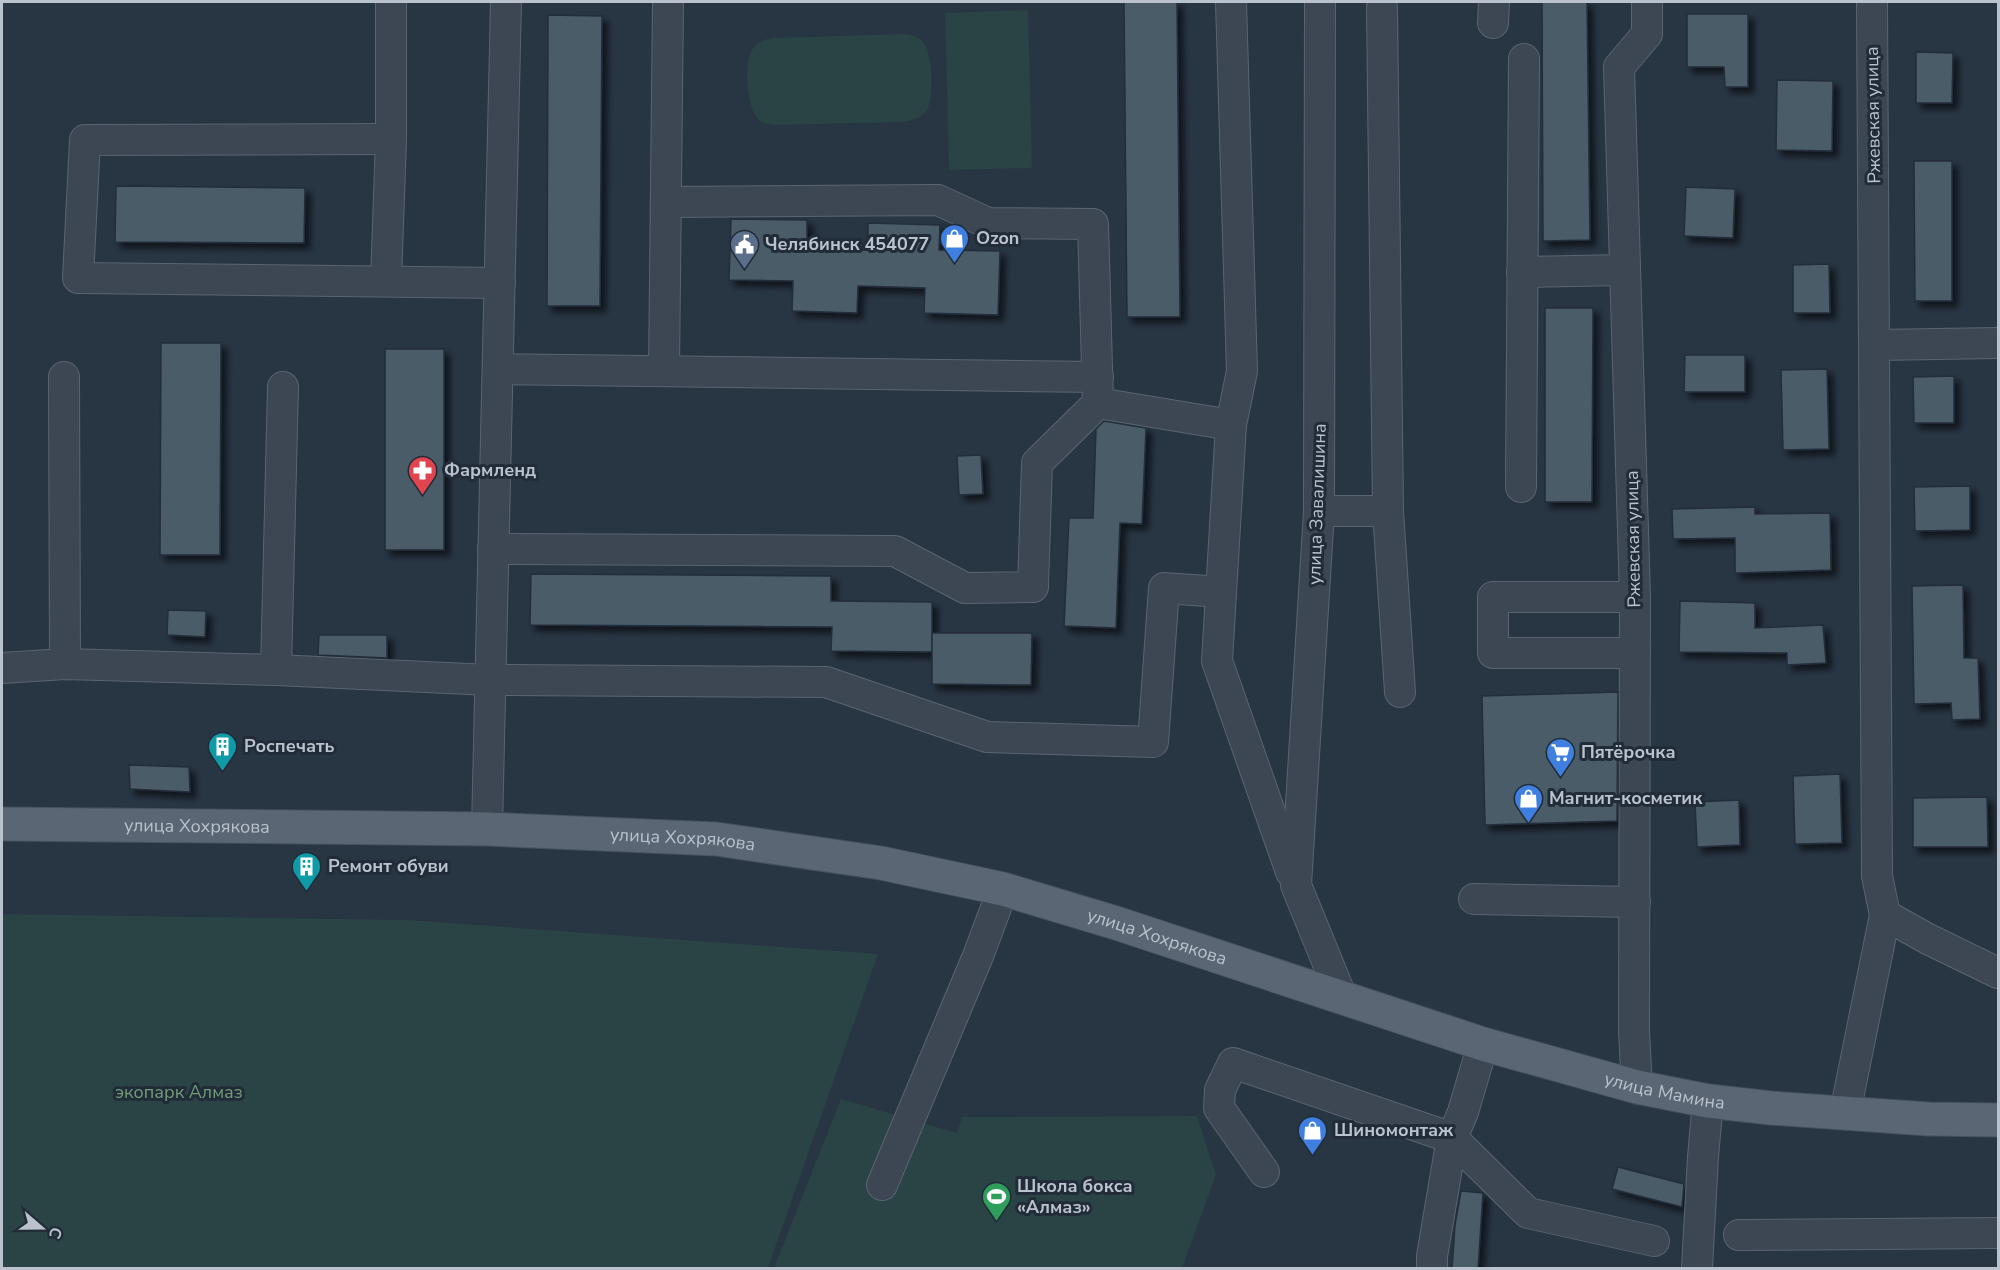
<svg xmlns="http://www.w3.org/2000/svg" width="2000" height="1270" font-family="'Nunito Sans',sans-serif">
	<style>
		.green { fill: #2a4344 }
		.building { fill: #4c5b69; stroke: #232e3a; stroke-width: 1.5; filter: url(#shadow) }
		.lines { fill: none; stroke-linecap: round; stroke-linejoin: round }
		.minor-casing { stroke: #5b6570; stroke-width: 32 }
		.major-casing { stroke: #46505c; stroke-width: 35 }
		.minor { stroke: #3c4753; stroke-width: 30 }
		.major { stroke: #5a6673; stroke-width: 33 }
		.labels { text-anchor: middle; stroke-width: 6; stroke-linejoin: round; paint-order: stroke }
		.street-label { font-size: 18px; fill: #bac2cd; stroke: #212c38 }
		.poi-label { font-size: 18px; font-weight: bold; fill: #bac2cd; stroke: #212c38; text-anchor: start }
		.park-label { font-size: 18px; fill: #719d78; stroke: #212c38 }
	</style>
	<defs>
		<filter id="shadow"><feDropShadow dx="5.5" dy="5.5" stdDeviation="3" flood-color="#0009"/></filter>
	</defs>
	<rect width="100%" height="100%" fill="#283543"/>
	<g class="green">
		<polygon points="1028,10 1032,168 949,170 945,13"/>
		<path d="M902,34C910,35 917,35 923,42C933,52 934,97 927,110C922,118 912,120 903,122L776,125C772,124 766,124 762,122C746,114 743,63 752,50C757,42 763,40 772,38Z"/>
		<polygon points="2,914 409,920 878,954 768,1268 2,1268"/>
		<polygon points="841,1099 957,1133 962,1117 1197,1116 1216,1175 1182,1268 774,1268"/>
	</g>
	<g class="building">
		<polygon points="1124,2 1177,2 1180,317 1127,317"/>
		<polygon points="1542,2 1587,2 1590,240 1543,241"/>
		<polygon points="1687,14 1748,14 1748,87 1725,87 1724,67 1687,67"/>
		<polygon points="548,15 602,16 600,306 547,306"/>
		<polygon points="1916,52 1953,53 1952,103 1916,103"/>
		<polygon points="1777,80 1833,81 1832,151 1776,150"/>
		<polygon points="1914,161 1952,161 1952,301 1915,301"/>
		<polygon points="116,186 305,188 304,243 115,242"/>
		<polygon points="1686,187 1735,189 1733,238 1684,236"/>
		<polygon points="731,219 807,220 807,249 868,250 868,223 940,225 939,250 1000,251 998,315 924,313 925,288 858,286 857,313 792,311 793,281 729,280"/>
		<polygon points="1829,264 1830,313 1793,313 1793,265"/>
		<polygon points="1545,308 1593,308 1592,502 1545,502"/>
		<polygon points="161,343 221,343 220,555 160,555"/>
		<rect x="385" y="349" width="59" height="201"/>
		<polygon points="1685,355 1745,355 1745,392 1684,392"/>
		<polygon points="1827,369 1829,449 1783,450 1781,370"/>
		<polygon points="1954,376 1954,423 1914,423 1913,377"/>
		<polygon points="1104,421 1146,428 1142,524 1120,523 1116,628 1064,626 1069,518 1093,518 1096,429"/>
		<polygon points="981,455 983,494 959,495 957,456"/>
		<polygon points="1970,486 1970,530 1915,531 1914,487"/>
		<polygon points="1755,507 1755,514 1830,513 1831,570 1735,573 1735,538 1673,539 1672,509"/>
		<polygon points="531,574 831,576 831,601 932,602 932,652 831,651 832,627 530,625"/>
		<polygon points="1963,585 1964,658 1978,658 1980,719 1952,720 1951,703 1914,704 1912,586"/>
		<polygon points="1680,601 1755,603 1755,628 1823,625 1826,663 1787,665 1787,653 1679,652"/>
		<polygon points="168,610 206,611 205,637 167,635"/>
		<polygon points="932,633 1032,633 1031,685 932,684"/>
		<polygon points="319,635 387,635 387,658 318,655"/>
		<polygon points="1618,692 1617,821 1485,825 1482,696"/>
		<polygon points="129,765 189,767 190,792 130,789"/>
		<polygon points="1840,774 1842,843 1795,844 1793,776"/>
		<polygon points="1987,797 1988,847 1913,847 1913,798"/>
		<polygon points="1739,800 1740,845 1697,847 1695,802"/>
		<polygon points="1618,1167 1684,1184 1682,1207 1612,1189"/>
		<polygon points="1461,1191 1483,1193 1478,1269 1452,1269 1455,1225"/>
	</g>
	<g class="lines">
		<defs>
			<g id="minor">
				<polyline points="1231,2 1242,371 1231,425 1217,661 1291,872"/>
				<polyline points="1320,2 1319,511 1296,885 1342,998"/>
				<polyline points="1382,8 1388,511 1400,692"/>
				<polyline points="1493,23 1494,2"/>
				<polyline points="391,139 85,140 78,278 500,283"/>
				<polyline points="667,202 938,200 988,223 1093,224 1098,403 1231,425"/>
				<polyline points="1522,272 1625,270"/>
				<polyline points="386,281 391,139 391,2"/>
				<polyline points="1875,345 1998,343"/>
				<polyline points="498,369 1098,377"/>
				<polyline points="664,371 668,2"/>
				<polyline points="64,377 65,664"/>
				<polyline points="1521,487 1524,59"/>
				<polyline points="1319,511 1388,511"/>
				<polyline points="493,549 895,551 965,588 1033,587 1037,463 1098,403"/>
				<polyline points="1635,597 1493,597 1493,653 1635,653"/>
				<polyline points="2,668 65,664 276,670 490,680 826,682 987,737 1153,742 1164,588 1221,592"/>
				<polyline points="276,670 283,387"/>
				<polyline points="487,829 506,2"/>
				<polyline points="1474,899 1635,902"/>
				<polyline points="1885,915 1928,939 1998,973"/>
				<polyline points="1637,1087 1634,1032 1635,597 1619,67 1647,34 1647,2"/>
				<polyline points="1845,1113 1885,915 1877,876 1872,2"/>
				<polyline points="1264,1172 1219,1108 1220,1090 1233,1063 1452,1138 1528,1213 1654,1241"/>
				<polyline points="882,1185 978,956 1003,889"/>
				<polyline points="1739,1235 1998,1233"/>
				<polyline points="1432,1268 1432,1256 1452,1138 1463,1112 1483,1044"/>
				<polyline points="1697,1268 1703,1157 1708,1101"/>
			</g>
			<g id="major">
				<path id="s1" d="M2,824L487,829L716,839L881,863L1003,889L1116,923L1483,1044L1637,1087L1708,1101L1771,1108L1928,1119L1998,1120"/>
			</g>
		</defs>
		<use href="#minor" class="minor-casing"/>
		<use href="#major" class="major-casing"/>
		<use href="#minor" class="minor"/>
		<use href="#major" class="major"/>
	</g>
	<defs>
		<symbol id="shop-pin" viewBox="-11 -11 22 30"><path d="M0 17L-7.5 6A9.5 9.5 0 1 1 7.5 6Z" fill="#3f7fe0" stroke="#212c38"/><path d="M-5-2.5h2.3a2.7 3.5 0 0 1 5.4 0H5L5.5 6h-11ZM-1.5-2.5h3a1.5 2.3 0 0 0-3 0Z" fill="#fff"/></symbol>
		<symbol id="civic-pin" viewBox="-11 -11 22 30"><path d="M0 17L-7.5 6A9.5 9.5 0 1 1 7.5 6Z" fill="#5c6f8a" stroke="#212c38"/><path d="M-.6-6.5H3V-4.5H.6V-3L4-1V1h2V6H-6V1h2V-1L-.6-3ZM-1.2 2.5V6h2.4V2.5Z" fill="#fff"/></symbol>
		<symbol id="pharmacy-pin" viewBox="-11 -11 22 30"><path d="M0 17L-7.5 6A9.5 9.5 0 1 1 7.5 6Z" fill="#e0444e" stroke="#212c38"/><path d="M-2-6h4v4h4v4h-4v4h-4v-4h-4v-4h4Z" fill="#fff"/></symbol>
		<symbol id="building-pin" viewBox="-11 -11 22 30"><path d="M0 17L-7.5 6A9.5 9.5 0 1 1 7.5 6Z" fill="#0f9aa8" stroke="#212c38"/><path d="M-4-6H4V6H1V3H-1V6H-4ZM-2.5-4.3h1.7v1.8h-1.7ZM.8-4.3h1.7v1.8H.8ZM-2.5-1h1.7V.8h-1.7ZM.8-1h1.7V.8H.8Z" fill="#fff"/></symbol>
		<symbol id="supermarket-pin" viewBox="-11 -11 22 30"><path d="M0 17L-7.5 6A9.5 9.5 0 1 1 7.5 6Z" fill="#3f7fe0" stroke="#212c38"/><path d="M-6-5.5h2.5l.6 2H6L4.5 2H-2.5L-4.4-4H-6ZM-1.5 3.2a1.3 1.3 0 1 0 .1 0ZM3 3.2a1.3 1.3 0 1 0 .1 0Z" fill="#fff"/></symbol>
		<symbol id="stadium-pin" viewBox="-11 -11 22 30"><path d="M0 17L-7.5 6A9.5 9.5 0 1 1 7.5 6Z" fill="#2e9e5b" stroke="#212c38"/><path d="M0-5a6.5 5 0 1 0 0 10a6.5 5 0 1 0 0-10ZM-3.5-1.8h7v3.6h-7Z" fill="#fff"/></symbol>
	</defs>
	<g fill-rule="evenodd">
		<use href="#shop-pin" x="938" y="222" width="33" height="45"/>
		<use href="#civic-pin" x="728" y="228" width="33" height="45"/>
		<use href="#pharmacy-pin" x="406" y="454" width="33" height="45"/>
		<use href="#building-pin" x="206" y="730" width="33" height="45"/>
		<use href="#supermarket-pin" x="1544" y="736" width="33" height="45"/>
		<use href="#shop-pin" x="1512" y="782" width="33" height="45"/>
		<use href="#building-pin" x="290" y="850" width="33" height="45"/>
		<use href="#shop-pin" x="1296" y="1114" width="33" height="45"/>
		<use href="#stadium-pin" x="980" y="1180" width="33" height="45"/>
	</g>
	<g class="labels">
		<g class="street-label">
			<text transform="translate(1873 115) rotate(-91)" y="6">Ржевская улица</text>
			<text transform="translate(1317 504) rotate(-88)" y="6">улица Завалишина</text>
			<text transform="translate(1633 539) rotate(-91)" y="6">Ржевская улица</text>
			<text dy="6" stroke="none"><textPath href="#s1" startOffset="195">улица Хохрякова</textPath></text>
			<text dy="6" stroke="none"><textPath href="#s1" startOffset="681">улица Хохрякова</textPath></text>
			<text dy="6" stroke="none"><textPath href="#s1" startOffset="1167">улица Хохрякова</textPath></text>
			<text dy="6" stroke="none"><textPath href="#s1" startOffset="1698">улица Мамина</textPath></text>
		</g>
		<g class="poi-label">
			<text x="976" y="244">Ozon</text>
			<text x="765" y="250">Челябинск 454077</text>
			<text x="444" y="476">Фармленд</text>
			<text x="244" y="752">Роспечать</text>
			<text x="1581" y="758">Пятёрочка</text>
			<text x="1549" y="804">Магнит-косметик</text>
			<text x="328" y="872">Ремонт обуви</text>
			<text x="1334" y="1136">Шиномонтаж</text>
			<text x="1017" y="1192">Школа бокса<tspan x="1017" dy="21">«Алмаз»</tspan></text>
		</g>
		<g class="park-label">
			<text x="179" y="1098">экопарк Алмаз</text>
		</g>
	</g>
	<rect width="2000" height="1270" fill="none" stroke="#bac2cd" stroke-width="6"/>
	<g transform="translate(42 1228) rotate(110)" stroke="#212c38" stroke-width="4.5" paint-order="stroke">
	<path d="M0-4.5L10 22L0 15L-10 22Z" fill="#bac2cd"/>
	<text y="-9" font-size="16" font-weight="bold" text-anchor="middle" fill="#bac2cd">С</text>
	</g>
</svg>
